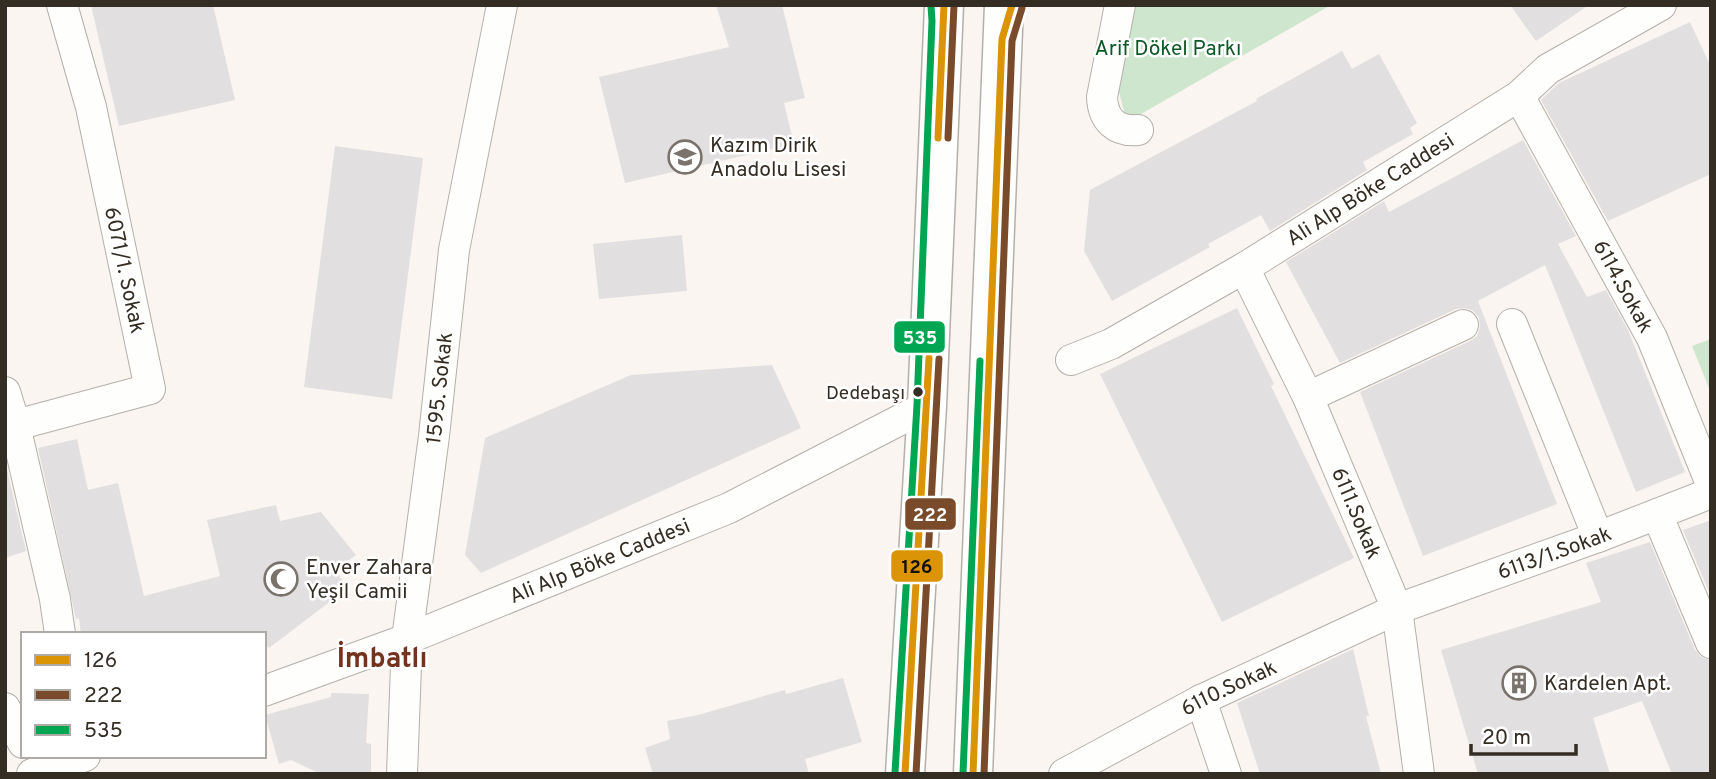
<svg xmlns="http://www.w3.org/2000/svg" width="1716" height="779" font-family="Overpass,sans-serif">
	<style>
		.green { fill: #cee6cd }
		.building { fill: #e2dfe1 }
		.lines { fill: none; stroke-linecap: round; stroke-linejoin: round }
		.street-casing { stroke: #b5afa9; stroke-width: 32 }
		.highway-casing { stroke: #b5afa9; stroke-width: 41 }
		.street { stroke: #fefefd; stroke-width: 30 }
		.highway { stroke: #fefefd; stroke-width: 38 }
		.bus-1-casing { stroke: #fff; stroke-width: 12 }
		.bus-2-casing { stroke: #fff; stroke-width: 12 }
		.bus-3-casing { stroke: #fff; stroke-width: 12 }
		.bus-1 { stroke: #da9405; stroke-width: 7 }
		.bus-2 { stroke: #7a4b2a; stroke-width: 7 }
		.bus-3 { stroke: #00a651; stroke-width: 7 }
		.bus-dot { fill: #342d23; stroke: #fff; stroke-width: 2.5 }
		.labels { text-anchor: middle; stroke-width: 5; stroke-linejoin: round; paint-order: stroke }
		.bus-label { font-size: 19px; fill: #342d23; stroke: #fff; text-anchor: end }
		.park-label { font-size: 21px; fill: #0c5826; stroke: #fff }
		.poi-label { font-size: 21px; fill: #342d23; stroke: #fff; text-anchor: start }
		.street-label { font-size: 21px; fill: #342d23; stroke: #fff }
		.district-label { font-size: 28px; font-weight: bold; fill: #75321e; stroke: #fff }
		.line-badge { stroke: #fff; stroke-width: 2.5 }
		.badge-label { font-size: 19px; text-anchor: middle; font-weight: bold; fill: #fff }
		.pale-badge-label { font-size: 19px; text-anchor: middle; font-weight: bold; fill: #111 }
	</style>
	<rect width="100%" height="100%" fill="#faf5f0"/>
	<g class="green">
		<polygon points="1134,5 1331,5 1127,122 1116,81"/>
		<polygon points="1711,339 1711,393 1692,346"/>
	</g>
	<g class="building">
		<polygon points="91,5 213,5 235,100 119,126"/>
		<polygon points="716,5 782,5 805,98 784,103 794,144 625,183 599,77 729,47"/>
		<polygon points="1510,5 1589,5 1536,41"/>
		<polygon points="1690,22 1711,67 1711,174 1608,221 1541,100 1559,83"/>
		<polygon points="1342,51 1352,69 1379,54 1417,123 1410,128 1413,134 1363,162 1367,170 1270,231 1261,215 1208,244 1210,247 1112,301 1084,251 1090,190 1257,101 1256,99"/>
		<polygon points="1523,140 1576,236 1558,244 1587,297 1606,290 1628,330 1685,472 1636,492 1545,265 1478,301 1557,504 1423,556 1360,392 1470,341 1477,336 1480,327 1479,317 1472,310 1465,308 1456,309 1340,363 1286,262 1384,201 1389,212"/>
		<polygon points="335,146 423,158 392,399 304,387"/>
		<polygon points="682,235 687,291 599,299 593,244"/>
		<polygon points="1237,308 1274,384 1271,386 1354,558 1222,622 1100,374"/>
		<polygon points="772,365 801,428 481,573 465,555 485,438 631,375"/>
		<polygon points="77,439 88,490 118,483 144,596 220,576 207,520 276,505 280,521 321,512 356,555 335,570 348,588 269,648 264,641 264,634 81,634 79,618 76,619 38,448"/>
		<polygon points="5,461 26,551 5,558"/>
		<polygon points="1711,520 1711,597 1683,530"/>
		<polygon points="1650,542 1695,650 1701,657 1711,660 1711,774 1672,774 1642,701 1593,718 1610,774 1478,774 1441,650 1601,602 1586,563"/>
		<polygon points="1353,649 1369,716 1366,716 1381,774 1260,774 1237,703"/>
		<polygon points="843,678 862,742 805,759 809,774 653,774 645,748 670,739 667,721 698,715 785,690 786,694"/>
		<polygon points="331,693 369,694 366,743 371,744 371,774 321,774 291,760 279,764 265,715 331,697"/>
	</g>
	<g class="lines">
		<defs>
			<g id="street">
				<path d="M1120,5L1102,97C1103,120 1116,132 1138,130"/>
				<path id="s1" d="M1519,96L1652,338L1711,484"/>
				<path id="s2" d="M1244,268L1308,397L1397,609L1419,774"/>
				<polyline points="1512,324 1598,537"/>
				<path id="s3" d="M1071,360L1111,344L1244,268L1519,96L1548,69L1661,5"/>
				<polyline points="5,392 14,421 55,599 60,634"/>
				<polyline points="1308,397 1463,325"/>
				<polyline points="5,428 150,389 91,107 62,5"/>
				<polyline points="1657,514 1711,643"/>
				<path id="s4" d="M264,691L407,639L729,508L927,406"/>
				<polyline points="1201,700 1226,774"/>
				<polyline points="5,708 23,743"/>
				<polyline points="32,774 85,756"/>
				<path id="s5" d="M402,774L407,639L434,436L454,250L502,5"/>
				<path id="s6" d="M1064,774L1201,700L1397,609L1598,537L1711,493"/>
			</g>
			<g id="highway">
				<polyline points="905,774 927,406 944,5"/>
				<polyline points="973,774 1004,5"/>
			</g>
		</defs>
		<use href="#street" class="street-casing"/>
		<use href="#highway" class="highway-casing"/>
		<use href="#street" class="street"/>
		<use href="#highway" class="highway"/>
		<defs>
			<g id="bus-1">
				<polyline points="938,138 944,5"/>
				<polyline points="905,774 929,358"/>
				<polyline points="973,774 1002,39 1012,5"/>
			</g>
			<g id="bus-2">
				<polyline points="948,138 954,5"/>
				<polyline points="916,774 939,359"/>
				<polyline points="984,774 1012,41 1022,8"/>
			</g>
			<g id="bus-3">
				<polyline points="895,773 917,405 932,21 931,6"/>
				<polyline points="963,774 980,361"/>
			</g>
		</defs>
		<use href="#bus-1" class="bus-1-casing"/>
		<use href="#bus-2" class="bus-2-casing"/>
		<use href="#bus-3" class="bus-3-casing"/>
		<use href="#bus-1" class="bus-1"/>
		<use href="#bus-2" class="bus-2"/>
		<use href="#bus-3" class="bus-3"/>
	</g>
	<defs>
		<symbol id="school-ring" viewBox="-11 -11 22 22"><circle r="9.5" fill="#fff" stroke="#79736b" stroke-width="1.5"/><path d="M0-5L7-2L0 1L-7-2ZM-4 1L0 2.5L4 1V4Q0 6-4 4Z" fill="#79736b"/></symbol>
		<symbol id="mosque-ring" viewBox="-11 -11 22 22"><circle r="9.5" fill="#fff" stroke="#79736b" stroke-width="1.5"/><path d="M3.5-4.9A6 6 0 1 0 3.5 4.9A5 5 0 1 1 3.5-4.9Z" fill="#79736b"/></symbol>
		<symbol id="building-ring" viewBox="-11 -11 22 22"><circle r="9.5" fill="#fff" stroke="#79736b" stroke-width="1.5"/><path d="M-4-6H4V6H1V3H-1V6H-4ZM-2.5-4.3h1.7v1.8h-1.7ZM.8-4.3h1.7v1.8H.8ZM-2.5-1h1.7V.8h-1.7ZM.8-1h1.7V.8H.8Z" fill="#79736b"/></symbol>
	</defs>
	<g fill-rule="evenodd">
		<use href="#school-ring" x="666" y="138" width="38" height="38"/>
		<use href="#mosque-ring" x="262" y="560" width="38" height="38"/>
		<use href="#building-ring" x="1500" y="664" width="38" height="38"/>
	</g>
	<circle class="bus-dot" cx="918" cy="392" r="6"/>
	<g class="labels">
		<g class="bus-label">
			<text x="905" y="399">Dedebaşı</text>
		</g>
		<g class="park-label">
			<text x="1168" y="55">Arif Dökel Parkı</text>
		</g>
		<g class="poi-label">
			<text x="710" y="152">Kazım Dirik<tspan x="710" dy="24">Anadolu Lisesi</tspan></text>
			<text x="306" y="574">Enver Zahara<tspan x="306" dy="24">Yeşil Camii</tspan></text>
			<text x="1544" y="690">Kardelen Apt.</text>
		</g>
		<g class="street-label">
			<text dy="7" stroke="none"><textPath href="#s3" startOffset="345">Ali Alp Böke Caddesi</textPath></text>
			<text transform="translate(125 270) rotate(78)" y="7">6071/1. Sokak</text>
			<text dy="7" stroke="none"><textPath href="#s1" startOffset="217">6114.Sokak</textPath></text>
			<text dy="7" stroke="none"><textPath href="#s5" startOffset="388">1595. Sokak</textPath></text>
			<text dy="7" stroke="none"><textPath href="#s2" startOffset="270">6111.Sokak</textPath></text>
			<text dy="7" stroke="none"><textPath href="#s6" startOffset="539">6113/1.Sokak</textPath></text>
			<text dy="7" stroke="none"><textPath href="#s4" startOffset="360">Ali Alp Böke Caddesi</textPath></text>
			<text dy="7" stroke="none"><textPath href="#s6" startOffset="186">6110.Sokak</textPath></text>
		</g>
		<g class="district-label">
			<text x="382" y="667">İmbatlı</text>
		</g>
	</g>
	<g class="line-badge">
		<rect x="893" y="320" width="53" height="34" rx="7" fill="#00a651"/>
		<rect x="904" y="497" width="53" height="34" rx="7" fill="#7a4b2a"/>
		<rect x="890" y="549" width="54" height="34" rx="7" fill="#da9405"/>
	</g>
	<g class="badge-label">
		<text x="920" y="344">535</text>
		<text x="930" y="521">222</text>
	</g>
	<g class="pale-badge-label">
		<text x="917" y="573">126</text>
	</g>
	<rect width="1716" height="779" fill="none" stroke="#342d23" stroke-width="14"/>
	<rect x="21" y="632" width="245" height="126" fill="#ffffff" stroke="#aeaba7" stroke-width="2"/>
	<rect x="35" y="655" width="35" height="10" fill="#da9405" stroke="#aeaba7" stroke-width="2"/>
	<text x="84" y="667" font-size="21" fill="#342d23">126</text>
	<rect x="35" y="690" width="35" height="10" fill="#7a4b2a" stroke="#aeaba7" stroke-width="2"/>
	<text x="84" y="702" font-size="21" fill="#342d23">222</text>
	<rect x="35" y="725" width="35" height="10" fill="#00a651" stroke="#aeaba7" stroke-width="2"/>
	<text x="84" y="737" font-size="21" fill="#342d23">535</text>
	<path d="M1471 744v10h105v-10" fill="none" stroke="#342d23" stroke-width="3.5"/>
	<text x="1482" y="744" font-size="21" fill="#342d23" stroke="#ffffff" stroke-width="5" paint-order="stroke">20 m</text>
</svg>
